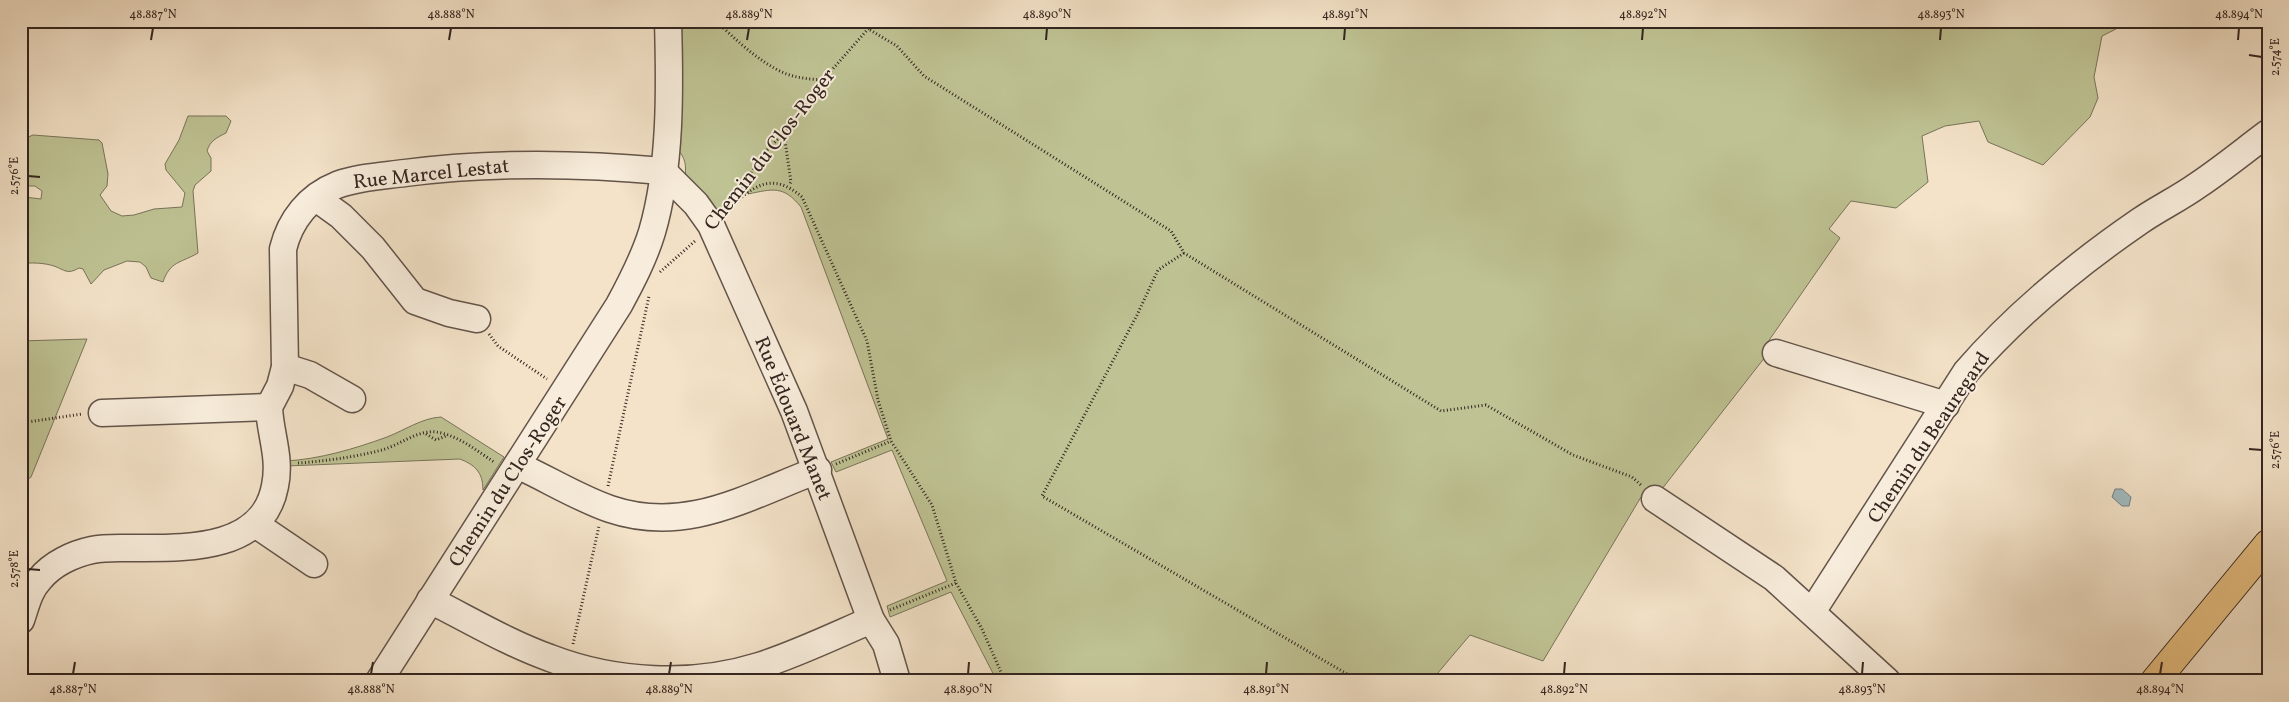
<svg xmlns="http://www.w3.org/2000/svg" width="2289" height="702" font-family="Vollkorn,serif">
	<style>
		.green { fill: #bfc394; stroke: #79745a }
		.water { fill: #a1bbc1; stroke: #757f81 }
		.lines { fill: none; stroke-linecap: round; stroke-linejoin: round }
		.minor-casing { stroke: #63544a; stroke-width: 29 }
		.major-casing { stroke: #332520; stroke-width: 30 }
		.path { stroke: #332520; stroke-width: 3; stroke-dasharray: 1 2.5; stroke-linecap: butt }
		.minor { stroke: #f8eddc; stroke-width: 26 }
		.major { stroke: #eac284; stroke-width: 28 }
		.ticks { fill: none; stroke: #332520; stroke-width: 2 }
		.labels { text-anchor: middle; stroke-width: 4; stroke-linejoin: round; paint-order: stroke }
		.street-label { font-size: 20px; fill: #332520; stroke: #f8eddc }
		.neatline { fill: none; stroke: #332520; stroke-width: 2 }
		.ticks-label { font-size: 12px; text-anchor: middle; fill: #332520 }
	</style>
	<rect width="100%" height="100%" fill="#f4e3c9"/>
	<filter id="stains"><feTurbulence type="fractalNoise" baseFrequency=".004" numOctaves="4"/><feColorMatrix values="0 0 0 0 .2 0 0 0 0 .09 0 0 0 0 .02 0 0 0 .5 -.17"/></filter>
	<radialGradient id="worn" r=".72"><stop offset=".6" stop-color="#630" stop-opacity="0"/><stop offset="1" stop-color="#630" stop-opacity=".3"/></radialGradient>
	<g class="green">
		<path d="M672,21H2121L2116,29L2102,36L2094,77L2098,98L2090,117L2043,165L1988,142L1979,121L1945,126L1922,136L1928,182L1896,208L1851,201L1829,229L1840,238L1763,349L1769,352L1651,503L1641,497L1543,661L1470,635L1431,681H997L951,592L890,617L887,606L947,581L892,450L836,472L831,462L888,439L801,207C783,185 773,189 748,194L749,191L720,213L685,177C687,162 684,154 672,145Z"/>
		<path d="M188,116H226L231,121L226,133C216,138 210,141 207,151L211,158V171L195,185L193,191L198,253C181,263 170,261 163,282L151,278L146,267L140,262L127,261L104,270L91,284L83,269L79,268C67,275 65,270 54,266C45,263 30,262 21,264V200L24,197L41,199L42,191L35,186H21V140L33,135L99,140L102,143L108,174L107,186L100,195L111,211L122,216L134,215L154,209L182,207L185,193L166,170L165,164L179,140Z"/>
		<polygon points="87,339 31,477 21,485 21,341"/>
		<path d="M441,417L504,457L483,490C483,472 475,465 460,459L286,466V461C320,459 354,449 387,437C405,430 422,418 441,417Z"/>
	</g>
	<polygon class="water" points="2115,489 2122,489 2131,497 2129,506 2122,506 2112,497"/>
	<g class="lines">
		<defs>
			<g id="minor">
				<polyline points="663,171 696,204 711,225 794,411 871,620 886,644 897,681"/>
				<polyline points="316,198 341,216 373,248 415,301 449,313 477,319"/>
				<polyline points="1776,353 1946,405"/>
				<polyline points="285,367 310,375 352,399"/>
				<polyline points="102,413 269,407"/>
				<path d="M517,465C548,479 578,498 610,509C687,535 748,496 818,470"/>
				<polyline points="1655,499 1774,578 1887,681"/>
				<polyline points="255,524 314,564"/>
				<path d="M430,600C470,620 508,643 550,658C615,683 692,687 759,666C797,654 834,636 871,620"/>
				<path d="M1812,612L1966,372C2017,313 2076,265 2140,221C2159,208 2180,198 2198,185C2222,169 2245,150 2268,133"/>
				<path d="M21,620C26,606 29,590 40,579C52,564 73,554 92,550C105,547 120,548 134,548C186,548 263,551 275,486C281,457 270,434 269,407L280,386L285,367L283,249C290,220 309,196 337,185C359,177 383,176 405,173C491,162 577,163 663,171"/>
				<path d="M379,681L619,305C632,281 644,258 652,232C671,167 670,89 668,21"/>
			</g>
			<polyline id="major" points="2155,681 2268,544"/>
		</defs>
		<use href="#minor" class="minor-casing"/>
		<use href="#major" class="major-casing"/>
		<g class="path">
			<path d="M716,21C735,39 759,62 784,73C796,78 809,79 822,80"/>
			<polyline points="870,30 897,46 924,76 1171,231 1184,253 1441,411 1486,405 1573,455 1632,477 1641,485"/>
			<polyline points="784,134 791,182 789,185"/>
			<polyline points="725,210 745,183 764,153 784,133 823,80 875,21"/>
			<path d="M726,211C752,187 771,170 802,197L867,341L878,400L891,441L932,505L956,583L982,629L1005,681"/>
			<polyline points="1184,253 1158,270 1137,315 1042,496 1359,681"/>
			<polyline points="660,272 695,241"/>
			<polyline points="489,334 498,346 547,379"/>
			<polyline points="21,423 82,414"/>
			<polyline points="426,434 436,440 448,435"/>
			<path d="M298,463C326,461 355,457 382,450C400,445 417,430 436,432C458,435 477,451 494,462"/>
			<polyline points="836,464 891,441"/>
			<polyline points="608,486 649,296"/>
			<polyline points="890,610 956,583"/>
			<polyline points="573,644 599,526"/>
		</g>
		<use href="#minor" class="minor"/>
		<use href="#major" class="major"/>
	</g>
	<path class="ticks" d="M151,40L153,28M449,40L451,28M747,40L749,28M1046,40L1047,28M1344,40L1345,28M1642,40L1643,28M1940,40L1941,28M2238,40L2239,28M2249,55L2262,57M28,176L40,177M2249,449L2262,450M28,569L40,570M73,674L75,662M371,674L373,662M669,674L671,662M968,674L969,662M1266,674L1267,662M1564,674L1565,662M1862,674L1863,662M2160,674L2162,662"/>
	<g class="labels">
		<g class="street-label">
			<text transform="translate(769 149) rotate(-52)" y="7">Chemin du Clos-Roger</text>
			<text transform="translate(431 173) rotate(-6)" y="7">Rue Marcel Lestat</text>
			<text transform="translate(794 418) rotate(68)" y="7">Rue Édouard Manet</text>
			<text transform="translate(1928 437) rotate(-56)" y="7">Chemin du Beauregard</text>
			<text transform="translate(507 481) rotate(-57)" y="7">Chemin du Clos-Roger</text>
		</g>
	</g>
	<rect width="2289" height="702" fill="none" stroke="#f4e3c9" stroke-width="55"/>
	<rect x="28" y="28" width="2234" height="646" class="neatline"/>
	<g class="ticks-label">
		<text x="153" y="18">48.887°N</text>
		<text x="451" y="18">48.888°N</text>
		<text x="749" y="18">48.889°N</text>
		<text x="1047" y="18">48.890°N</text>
		<text x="1345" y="18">48.891°N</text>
		<text x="1643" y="18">48.892°N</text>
		<text x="1941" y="18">48.893°N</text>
		<text x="2239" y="18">48.894°N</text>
		<text transform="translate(2275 57) rotate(-90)" y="4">2.574°E</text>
		<text transform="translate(14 176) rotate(-90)" y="4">2.576°E</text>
		<text transform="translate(2275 450) rotate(-90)" y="4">2.576°E</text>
		<text transform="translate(14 569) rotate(-90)" y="4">2.578°E</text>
		<text x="73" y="693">48.887°N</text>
		<text x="371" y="693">48.888°N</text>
		<text x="669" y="693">48.889°N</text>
		<text x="968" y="693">48.890°N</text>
		<text x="1266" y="693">48.891°N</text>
		<text x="1564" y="693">48.892°N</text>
		<text x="1862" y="693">48.893°N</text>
		<text x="2160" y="693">48.894°N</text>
	</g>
	<rect width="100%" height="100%" filter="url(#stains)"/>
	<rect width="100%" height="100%" fill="url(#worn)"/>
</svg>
